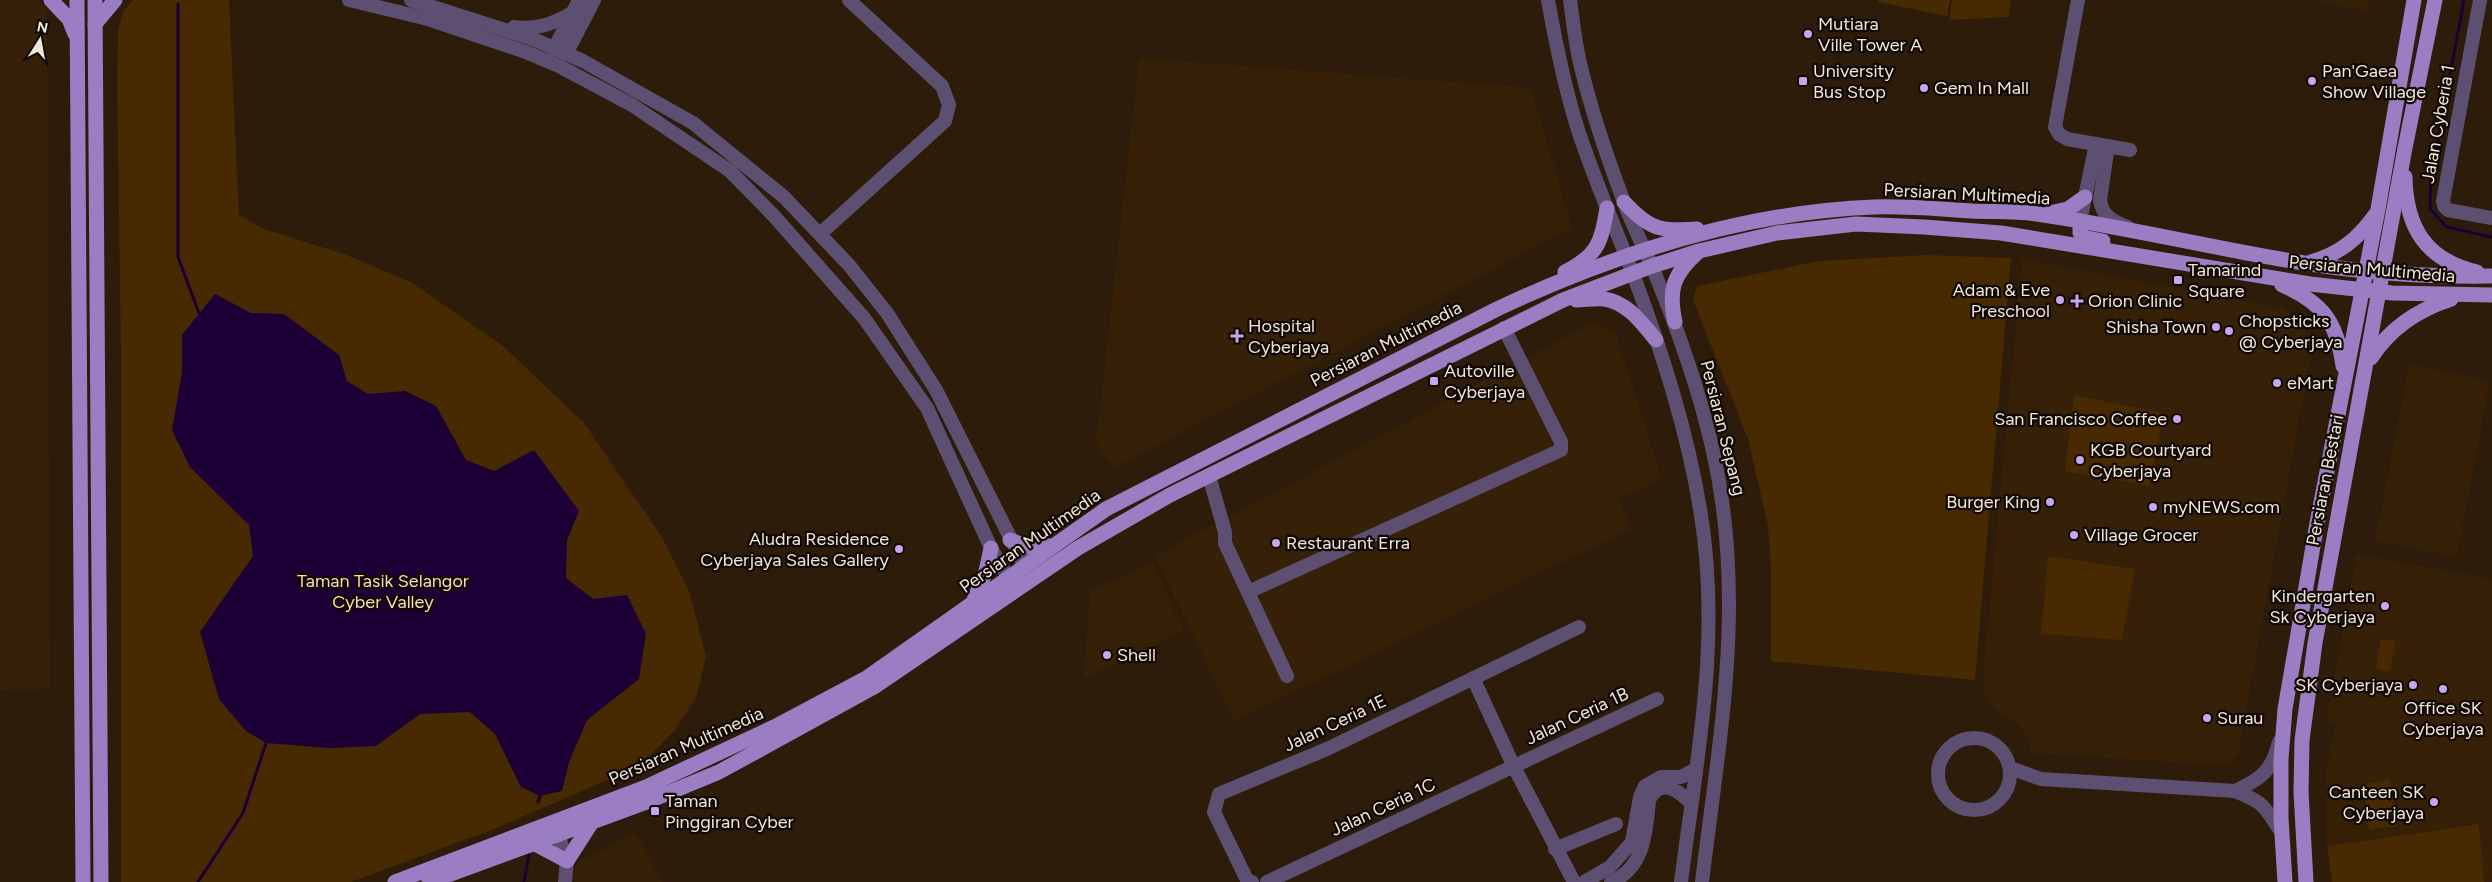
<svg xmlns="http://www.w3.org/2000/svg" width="2492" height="882" font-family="Figtree,sans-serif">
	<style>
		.built { fill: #362108 }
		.green { fill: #472902 }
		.water { fill: #1c0035 }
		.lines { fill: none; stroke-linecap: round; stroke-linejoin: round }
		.stream { stroke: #1c0035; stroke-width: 3 }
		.minor { stroke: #5d4f71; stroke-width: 14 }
		.major { stroke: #9a7dc3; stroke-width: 15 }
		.poi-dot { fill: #c5a6f0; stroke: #100803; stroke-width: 2 }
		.labels { text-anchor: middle; stroke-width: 4.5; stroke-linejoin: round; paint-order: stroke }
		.poi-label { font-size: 18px; fill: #f1e6da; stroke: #100803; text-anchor: start }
		.street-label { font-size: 18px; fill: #f1e6da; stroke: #100803 }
		.park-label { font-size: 18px; fill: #fedab6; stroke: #100803 }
	</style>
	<rect width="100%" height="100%" fill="#2d1c0a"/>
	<g class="built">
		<polygon points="0,0 38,0 47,12 50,689 0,690"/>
		<polygon points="2311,0 2368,0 2366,11"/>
		<polygon points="1139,58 1531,88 1572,228 1112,469 1096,443"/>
		<polygon points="2022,259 2282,308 2295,317 2305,330 2311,355 2238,755 2229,766 2032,753 2023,731 2012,719 1994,710 1987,702 1983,689 1984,666"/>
		<polygon points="1594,322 1616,333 1662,479 1618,499 1631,529 1234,721 1155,556"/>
		<polygon points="2409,364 2490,381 2457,557 2375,541"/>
		<polygon points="2357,554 2492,579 2492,882 2484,882 2479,824 2327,846 2326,770 2335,726 2326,723"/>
		<polygon points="1152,562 1184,631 1083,679 1090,591"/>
		<polygon points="635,833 663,882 575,882 575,864"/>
	</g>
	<g class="green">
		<polygon points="133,0 229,0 239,215 264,229 344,254 411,282 503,346 584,423 662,537 690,593 706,656 696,698 675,730 638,767 494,829 351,882 121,882 121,354 117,81 118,31 123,12"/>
		<polygon points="1878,0 1950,0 1947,16 1878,2"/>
		<polygon points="1952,0 2011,0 2009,17 1949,20"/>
		<polygon points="1925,255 2011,258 1975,680 1771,661 1771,567 1768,526 1748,439 1693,300 1697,286 1819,261"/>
		<polygon points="2074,395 2164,413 2149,486 2065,471"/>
		<polygon points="2048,556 2135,569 2122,640 2041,634"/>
		<polygon points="2381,639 2396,641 2390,671 2376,669"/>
		<polygon points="2390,780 2397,826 2369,830 2363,784"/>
		<polygon points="2479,824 2484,882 2332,882 2327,846"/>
	</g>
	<polygon class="water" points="215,294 251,313 284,314 339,355 347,381 368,394 405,391 436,406 466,460 494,471 534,450 579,511 567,540 566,578 593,599 627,595 646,634 639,679 587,720 569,762 562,791 540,796 521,787 495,734 470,712 420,714 376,746 329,748 266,743 246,731 219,699 200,632 253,556 249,525 190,467 172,430 182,372 182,335"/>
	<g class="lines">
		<g class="stream">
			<polyline points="2464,0 2431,177 2430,209 2447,227 2492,237"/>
			<polyline points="178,4 178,257 199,313"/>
			<polyline points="538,802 540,796"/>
			<polyline points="198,882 243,813 266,743"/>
			<polyline points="524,882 529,855"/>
		</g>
		<g class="minor">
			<polyline points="349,0 428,19 526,52 559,66 632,105 730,171 774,216 864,318 927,408 991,548 1008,577"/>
			<polyline points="411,0 533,39 583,61 693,123 784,197 849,265 887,313 936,390 1024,565"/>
			<path d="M1548,0C1556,45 1565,90 1579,133C1595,181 1615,227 1633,274C1662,352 1688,432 1701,515C1721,642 1697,756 1681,882"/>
			<path d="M1570,0C1573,21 1575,42 1580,63C1591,110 1607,157 1624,202C1632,225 1644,247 1653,269C1677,327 1698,386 1712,447C1747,598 1720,732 1702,882"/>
			<polyline points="2078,0 2055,127 2059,134 2067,139 2130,150"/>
			<polyline points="2480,0 2443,201 2444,206 2448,210 2492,218"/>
			<path d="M514,27C536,30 553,24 572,13"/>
			<polyline points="554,49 579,0"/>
			<polyline points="566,54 594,0"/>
			<path d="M2108,146L2100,200C2102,216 2114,222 2128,227"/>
			<polyline points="2080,221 2096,144"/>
			<polyline points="820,234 945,121 949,105 942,86 849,0"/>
			<polyline points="1209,476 1225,532 1225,543 1287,676"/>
			<polyline points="1248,592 1561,450 1561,442 1504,328"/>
			<polyline points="1473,678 1514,767 1574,882"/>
			<circle cx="1974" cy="774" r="36"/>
			<path d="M2279,742C2272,771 2261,779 2235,791C2267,804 2263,806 2282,833"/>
			<polyline points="2010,768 2041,779 2235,791"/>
			<polyline points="555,825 567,861 565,882"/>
			<polyline points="1555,849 1616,824"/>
			<polyline points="1252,882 1247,880 1214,812 1219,794 1327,749 1579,627"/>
			<polyline points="1267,882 1657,699"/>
			<polyline points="1584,882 1610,867 1632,842 1640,797 1645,786 1661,777 1681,777 1696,769"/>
			<path d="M1611,882C1645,868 1646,831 1649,800C1660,777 1678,790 1691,803"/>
		</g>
		<g class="major">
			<polyline points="51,0 69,19 75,34"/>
			<polyline points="77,0 83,882"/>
			<polyline points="95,0 101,882"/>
			<polyline points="95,24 115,0"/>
			<path d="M2405,177C2406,228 2426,260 2477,272"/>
			<path d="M1624,202C1649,229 1660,232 1697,229"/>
			<polyline points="2049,213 2068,209 2085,197"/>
			<polyline points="2080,221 2080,233 2083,237 2103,241"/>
			<path d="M2311,262C2339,254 2358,239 2375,215"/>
			<path d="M1565,272C1598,255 1601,243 1607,208"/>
			<path d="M2282,285C2323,303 2337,322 2343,366"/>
			<path d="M1576,300C1585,300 1595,298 1604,299C1627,302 1642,323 1656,340"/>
			<path d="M1675,322C1668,290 1673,274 1698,252"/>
			<path d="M2371,358C2390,328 2417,310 2451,299"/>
			<polyline points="1010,540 1028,547 1050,546"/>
			<polyline points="974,600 986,571 991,548"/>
			<polyline points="535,844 567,861 592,822"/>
			<path d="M395,882L646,787L774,727L868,677L1106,509L1497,309C1614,254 1744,212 1874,207C1907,206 1939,209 1971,211C1993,212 2016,211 2037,214C2127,227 2215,249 2304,263C2366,273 2429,277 2492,276"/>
			<polyline points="429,882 644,803 719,772 874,687 1078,548 1170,495 1563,300 1652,266 1699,251 1777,233 1856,224 1924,227 2001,233 2310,284 2392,293 2492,295"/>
			<polyline points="2285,882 2281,818 2281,759 2285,709 2317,523 2378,209 2414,0"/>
			<polyline points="2306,882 2301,792 2302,740 2315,643 2405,148 2435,0"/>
		</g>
	</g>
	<g class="poi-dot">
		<circle cx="1808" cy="34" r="5"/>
		<rect x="1798" y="76" width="10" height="10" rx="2.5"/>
		<circle cx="2312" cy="81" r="5"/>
		<circle cx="1924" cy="88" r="5"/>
		<rect x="2173" y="275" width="10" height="10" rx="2.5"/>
		<circle cx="2060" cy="300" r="5"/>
		<path d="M2074.5 293.5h5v5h5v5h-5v5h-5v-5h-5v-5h5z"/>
		<circle cx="2216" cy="327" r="5"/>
		<circle cx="2229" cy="331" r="5"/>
		<path d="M1234.5 328.5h5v5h5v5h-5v5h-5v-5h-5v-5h5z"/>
		<rect x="1429" y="376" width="10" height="10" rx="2.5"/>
		<circle cx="2277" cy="383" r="5"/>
		<circle cx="2177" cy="419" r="5"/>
		<circle cx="2080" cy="460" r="5"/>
		<circle cx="2050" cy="502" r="5"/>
		<circle cx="2153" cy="507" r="5"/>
		<circle cx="2074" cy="535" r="5"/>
		<circle cx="1276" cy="543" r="5"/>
		<circle cx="899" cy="549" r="5"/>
		<circle cx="2385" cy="606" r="5"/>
		<circle cx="1107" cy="655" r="5"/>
		<circle cx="2413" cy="685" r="5"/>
		<circle cx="2443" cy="689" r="5"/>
		<circle cx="2207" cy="718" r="5"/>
		<circle cx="2434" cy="802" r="5"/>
		<rect x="650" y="806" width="10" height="10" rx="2.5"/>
	</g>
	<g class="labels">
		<g class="poi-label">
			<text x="1818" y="30">Mutiara<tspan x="1818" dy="21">Ville Tower A</tspan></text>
			<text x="1813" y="77">University<tspan x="1813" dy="21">Bus Stop</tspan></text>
			<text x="2322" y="77">Pan'Gaea<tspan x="2322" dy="21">Show Village</tspan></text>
			<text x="1934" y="94">Gem In Mall</text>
			<text x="2188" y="276">Tamarind<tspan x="2188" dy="21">Square</tspan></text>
			<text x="2050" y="296" text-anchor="end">Adam &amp; Eve<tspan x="2050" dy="21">Preschool</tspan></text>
			<text x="2088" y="307">Orion Clinic</text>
			<text x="2239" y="327">Chopsticks<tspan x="2239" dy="21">@ Cyberjaya</tspan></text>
			<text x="1248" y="332">Hospital<tspan x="1248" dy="21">Cyberjaya</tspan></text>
			<text x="2206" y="333" text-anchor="end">Shisha Town</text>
			<text x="1444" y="377">Autoville<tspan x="1444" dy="21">Cyberjaya</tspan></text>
			<text x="2287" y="389">eMart</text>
			<text x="2167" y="425" text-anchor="end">San Francisco Coffee</text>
			<text x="2090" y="456">KGB Courtyard<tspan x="2090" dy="21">Cyberjaya</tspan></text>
			<text x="2040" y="508" text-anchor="end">Burger King</text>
			<text x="2163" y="513">myNEWS.com</text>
			<text x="2084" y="541">Village Grocer</text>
			<text x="889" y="545" text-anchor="end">Aludra Residence<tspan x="889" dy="21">Cyberjaya Sales Gallery</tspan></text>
			<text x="1286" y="549">Restaurant Erra</text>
			<text x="2375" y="602" text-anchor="end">Kindergarten<tspan x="2375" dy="21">Sk Cyberjaya</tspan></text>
			<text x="1117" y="661">Shell</text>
			<text x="2403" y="691" text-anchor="end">SK Cyberjaya</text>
			<text x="2443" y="714" text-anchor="middle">Office SK<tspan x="2443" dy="21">Cyberjaya</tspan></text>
			<text x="2217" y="724">Surau</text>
			<text x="2424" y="798" text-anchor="end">Canteen SK<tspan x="2424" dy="21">Cyberjaya</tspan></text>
			<text x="665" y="807">Taman<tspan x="665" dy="21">Pinggiran Cyber</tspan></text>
		</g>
		<g class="street-label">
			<text transform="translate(2438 124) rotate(-80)" y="6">Jalan Cyberia 1</text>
			<text transform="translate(1967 194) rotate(3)" y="6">Persiaran Multimedia</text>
			<text transform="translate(2372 269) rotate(5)" y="6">Persiaran Multimedia</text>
			<text transform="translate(1386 344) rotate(-27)" y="6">Persiaran Multimedia</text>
			<text transform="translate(1723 428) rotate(76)" y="6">Persiaran Sepang</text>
			<text transform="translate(2325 480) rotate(-79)" y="6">Persiaran Bestari</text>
			<text transform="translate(1030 541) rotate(-35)" y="6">Persiaran Multimedia</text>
			<text transform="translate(1577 716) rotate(-25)" y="6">Jalan Ceria 1B</text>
			<text transform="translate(1335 723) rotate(-25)" y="6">Jalan Ceria 1E</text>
			<text transform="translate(686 746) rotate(-24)" y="6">Persiaran Multimedia</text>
			<text transform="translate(1383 807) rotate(-25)" y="6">Jalan Ceria 1C</text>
		</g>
		<g class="park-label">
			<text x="383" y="587">Taman Tasik Selangor<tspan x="383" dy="21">Cyber Valley</tspan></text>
		</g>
	</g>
	<g transform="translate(40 40) rotate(11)" stroke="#100803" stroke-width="4" paint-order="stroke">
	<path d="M0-4L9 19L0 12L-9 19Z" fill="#f1e6da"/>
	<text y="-8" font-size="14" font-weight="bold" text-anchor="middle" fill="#f1e6da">N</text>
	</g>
</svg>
